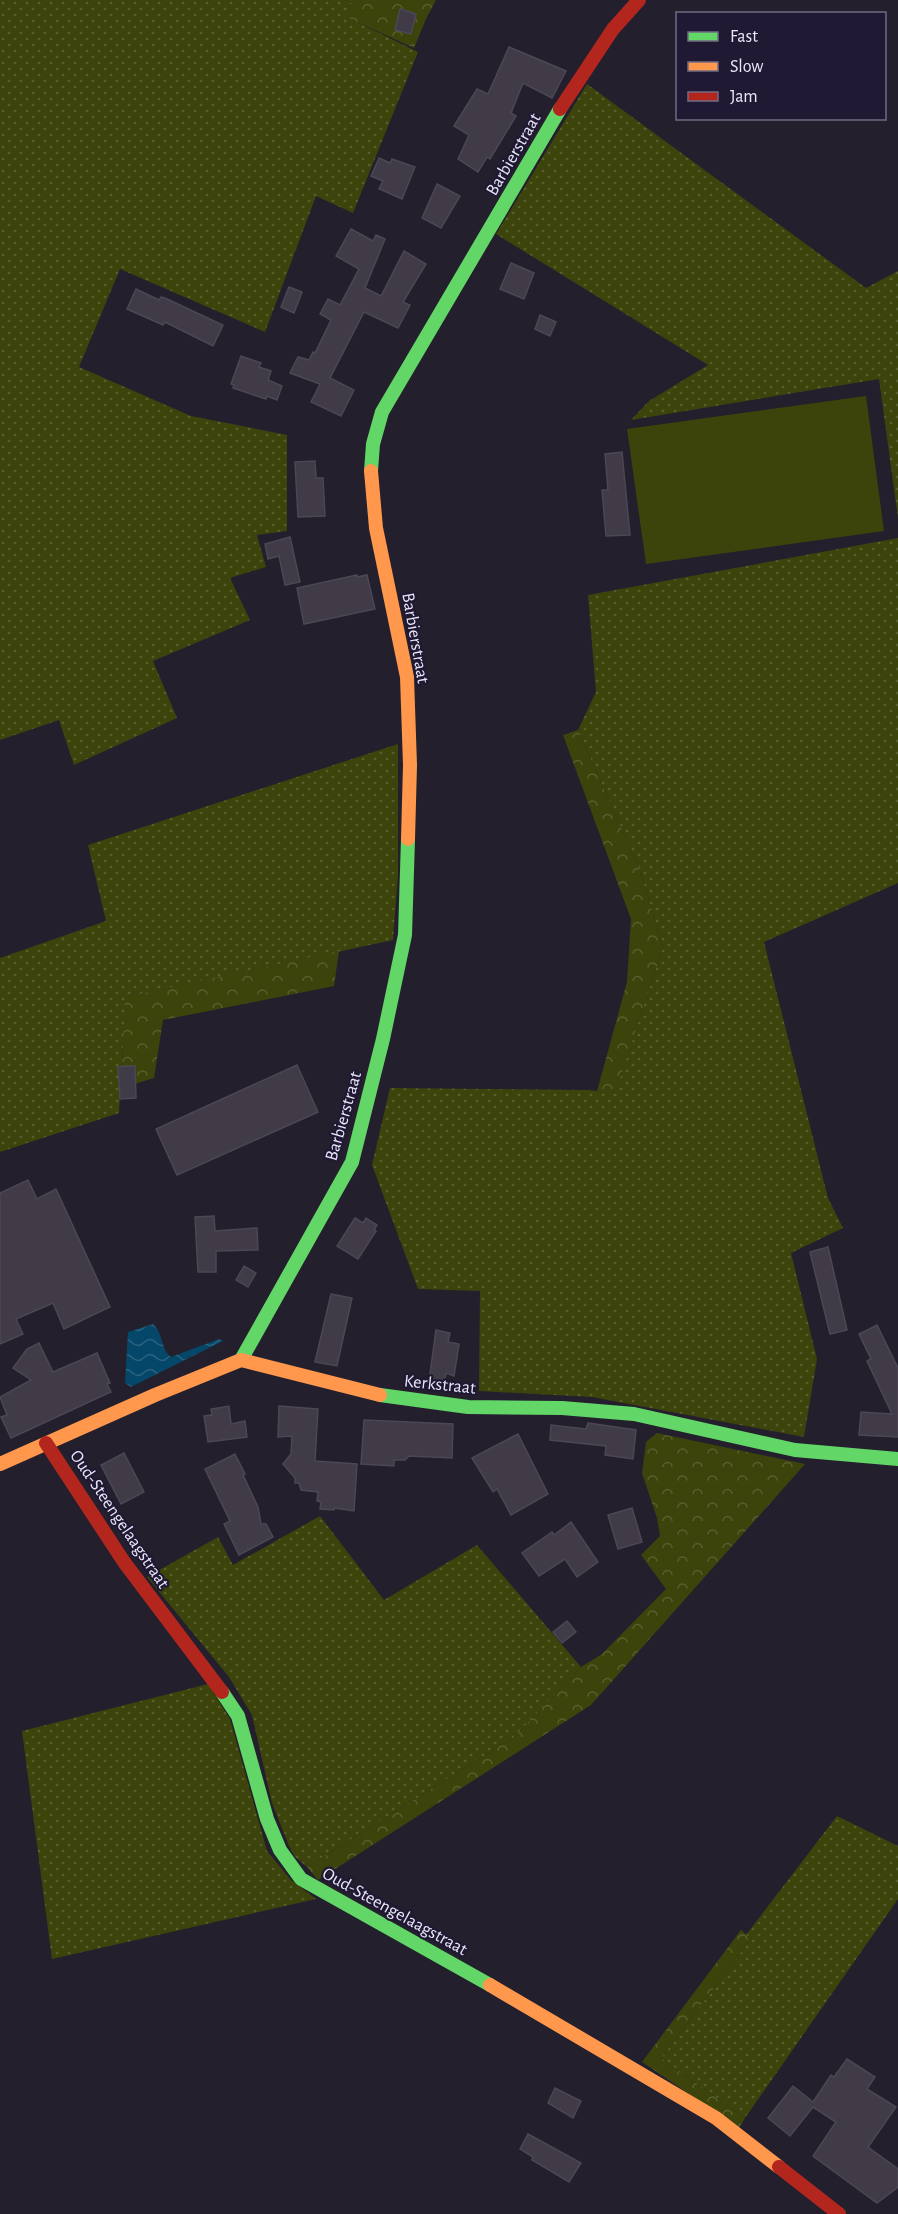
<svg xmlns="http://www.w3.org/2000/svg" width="898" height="2214" font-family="'Alegreya Sans',sans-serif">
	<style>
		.grass { fill: url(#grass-dots) }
		.forest { fill: url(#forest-crowns) }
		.garden { fill: #3c440b }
		.water { fill: url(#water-waves) }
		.building { fill: #403b47; stroke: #4c4755; stroke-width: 1.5 }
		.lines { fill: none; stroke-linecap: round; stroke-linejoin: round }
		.fast { stroke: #63d668; stroke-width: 14 }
		.slow { stroke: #ff974d; stroke-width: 14 }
		.jam { stroke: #b3261e; stroke-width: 14 }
		.labels { text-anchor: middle; stroke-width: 4.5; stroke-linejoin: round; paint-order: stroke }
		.street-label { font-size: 18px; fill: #eae7f9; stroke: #201933 }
	</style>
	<defs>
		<pattern id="grass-dots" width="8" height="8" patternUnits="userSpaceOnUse" patternTransform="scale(1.5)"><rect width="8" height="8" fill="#3c440b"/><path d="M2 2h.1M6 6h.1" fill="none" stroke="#585f2f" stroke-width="1.8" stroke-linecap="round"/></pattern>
		<pattern id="forest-crowns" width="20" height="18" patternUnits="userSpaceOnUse" patternTransform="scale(1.5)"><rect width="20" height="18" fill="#3c440b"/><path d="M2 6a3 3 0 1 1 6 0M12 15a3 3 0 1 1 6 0" fill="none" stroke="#585f2f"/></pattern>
		<pattern id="water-waves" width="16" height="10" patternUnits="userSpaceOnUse" patternTransform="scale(1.5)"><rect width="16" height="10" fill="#054768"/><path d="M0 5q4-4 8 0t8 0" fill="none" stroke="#2a627e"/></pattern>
	</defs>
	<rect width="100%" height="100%" fill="#231f2d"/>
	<g class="grass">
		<polygon points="0,0 344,0 352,3 345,16 418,52 353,213 316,196 265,332 120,269 79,367 191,416 287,435 287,531 257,535 266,567 230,578 250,620 153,661 177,718 74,765 59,720 0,740"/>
		<polygon points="587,84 866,288 898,271 898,518 879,379 631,420 649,401 708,365 496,234"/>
		<polygon points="898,538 898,883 764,942 828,1198 843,1228 791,1253 817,1359 804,1437 592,1397 479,1391 480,1291 418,1289 372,1165 390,1088 588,1090 615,1093 663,947 639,868 578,730 596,692 588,595"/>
		<polygon points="398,744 398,875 393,940 126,997 119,1113 0,1152 0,958 106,921 88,845"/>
		<polygon points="320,1516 384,1600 477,1545 581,1667 514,1737 307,1867 295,1857 289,1846 272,1803 252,1715 229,1677 147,1577 218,1537 233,1565"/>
		<polygon points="208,1684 230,1719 267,1851 291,1880 316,1899 52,1959 22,1731"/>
		<polygon points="837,1816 898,1846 898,1899 745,2118 661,2058 751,1939 746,1935"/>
	</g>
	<g class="forest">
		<polygon points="344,0 436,0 426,19 414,48 344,16 352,3"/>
		<polygon points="578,730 639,868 663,947 615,1094 597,1091 627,982 631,919 563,735"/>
		<polygon points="339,951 334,986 163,1020 154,1078 121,1088 125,997"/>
		<polygon points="657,1433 805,1464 591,1705 318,1880 307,1867 514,1737 581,1667 602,1654 666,1589 641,1555 660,1536 657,1518 642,1473 646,1442"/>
		<polygon points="741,1930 751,1939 661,2058 745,2118 739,2128 642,2062"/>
	</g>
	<polygon class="garden" points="866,396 884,531 646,564 627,429"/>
	<path class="water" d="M153,1324C164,1335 161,1350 171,1357L219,1339L223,1341L131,1387L125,1383L128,1332Z"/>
	<g class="building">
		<polygon points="400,9 416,14 411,34 395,30"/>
		<polygon points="509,47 566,71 552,98 523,83 511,113 516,116 490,159 487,157 478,172 458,159 469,135 454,126 477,89 488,94"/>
		<polygon points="379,158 390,163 392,159 415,167 402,199 379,189 383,181 371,176"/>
		<polygon points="437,184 460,196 441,228 422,218"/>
		<polygon points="351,229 373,241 376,235 385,239 365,288 381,296 404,251 426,264 403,302 410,305 398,328 364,312 330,378 354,390 341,416 311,402 320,384 290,373 298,357 309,360 313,352 315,353 331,320 320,314 328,299 340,305 359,269 336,256"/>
		<polygon points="511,263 534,273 524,299 500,289"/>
		<polygon points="289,287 302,292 294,313 281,307"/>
		<polygon points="136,289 159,300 161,297 165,298 223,325 213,346 165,322 163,325 127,309"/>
		<polygon points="540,315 556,322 550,336 535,329"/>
		<polygon points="241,356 261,363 259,367 271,371 268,380 282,386 277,400 267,396 266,399 233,388 234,385 231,384"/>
		<polygon points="622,452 630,535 606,536 602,490 608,490 605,454"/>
		<polygon points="315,461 316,478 323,478 325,516 298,517 295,462"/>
		<polygon points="290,537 300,582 285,585 279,556 268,559 265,544"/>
		<polygon points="357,575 357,577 367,575 375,609 304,624 297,588"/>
		<polygon points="297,1065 318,1112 177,1175 156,1129"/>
		<polygon points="127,1066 135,1066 136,1098 120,1099 118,1067"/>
		<polygon points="28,1180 37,1199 56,1189 110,1307 64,1329 53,1303 16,1319 23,1334 0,1344 0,1193"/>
		<polygon points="214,1216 215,1231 257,1228 258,1250 216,1251 216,1272 198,1272 195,1217"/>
		<polygon points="355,1218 363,1223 366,1218 377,1225 374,1230 376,1231 358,1259 337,1246"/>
		<polygon points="828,1247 847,1330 830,1334 810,1252"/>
		<polygon points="244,1266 256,1273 248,1287 236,1280"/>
		<polygon points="331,1294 352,1298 337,1366 315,1362"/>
		<polygon points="877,1325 898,1368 898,1437 859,1435 861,1412 892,1414 867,1361 871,1359 859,1334"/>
		<polygon points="436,1330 450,1333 448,1342 459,1344 454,1376 446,1373 444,1383 429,1381"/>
		<polygon points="39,1343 53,1372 97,1353 110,1383 107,1384 111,1392 11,1438 1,1417 7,1415 0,1397 31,1380 13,1368 27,1349"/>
		<polygon points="229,1406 231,1424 245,1421 247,1437 208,1442 204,1416 212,1415 211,1409"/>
		<polygon points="279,1406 318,1409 315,1461 357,1464 354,1511 334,1508 334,1510 320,1509 321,1502 317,1501 318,1492 301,1490 299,1483 295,1483 295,1478 283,1464 291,1454 292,1436 278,1437"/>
		<polygon points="364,1420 453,1424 452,1458 409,1456 405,1460 394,1460 394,1466 361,1464"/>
		<polygon points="588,1423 636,1430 633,1459 605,1455 606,1446 550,1440 551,1425 586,1429"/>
		<polygon points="518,1434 548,1494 511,1515 497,1489 493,1492 472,1458"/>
		<polygon points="124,1453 144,1492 121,1504 101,1465"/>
		<polygon points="235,1454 245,1474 243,1475 258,1507 261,1524 266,1524 273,1537 239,1555 224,1524 230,1521 205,1469"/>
		<polygon points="632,1508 642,1542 618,1549 608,1515"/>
		<polygon points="571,1522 598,1562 577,1577 565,1559 539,1576 522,1553 552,1532 554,1535"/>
		<polygon points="567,1621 576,1632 562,1643 553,1632"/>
		<polygon points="847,2059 875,2077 867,2089 896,2107 868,2147 898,2169 898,2187 877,2203 813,2156 836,2122 813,2107 790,2136 768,2118 793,2086 813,2102 831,2075 834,2077"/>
		<polygon points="555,2088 581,2101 573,2118 548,2103"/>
		<polygon points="528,2134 581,2163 569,2182 532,2160 533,2157 520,2149"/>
	</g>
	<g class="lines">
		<g class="fast">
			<polyline points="371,471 373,444 382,412 560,109"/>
			<polyline points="241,1360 352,1162 383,1039 405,935 408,839"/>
			<polyline points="380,1395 468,1407 562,1408 634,1414 795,1450 898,1459"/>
			<polyline points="222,1692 238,1716 267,1819 280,1850 301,1879 490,1985"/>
		</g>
		<g class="slow">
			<polyline points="371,471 376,528 407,677 410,765 408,839"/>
			<polyline points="0,1464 155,1395 241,1360 380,1395"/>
			<polyline points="490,1985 716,2118 779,2167"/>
		</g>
		<g class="jam">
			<polyline points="560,109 613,29 639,0"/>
			<polyline points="46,1443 124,1562 222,1692"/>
			<polyline points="779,2167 839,2214"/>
		</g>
	</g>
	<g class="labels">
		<g class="street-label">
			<text transform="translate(513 154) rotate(-60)" y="6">Barbierstraat</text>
			<text transform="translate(416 638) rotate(80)" y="6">Barbierstraat</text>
			<text transform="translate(343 1116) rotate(-74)" y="6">Barbierstraat</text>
			<text transform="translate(440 1384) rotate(6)" y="6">Kerkstraat</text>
			<text transform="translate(120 1519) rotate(56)" y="6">Oud-Steengelaagstraat</text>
			<text transform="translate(395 1911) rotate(29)" y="6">Oud-Steengelaagstraat</text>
		</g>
	</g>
	<rect x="676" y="12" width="210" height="108" fill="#201933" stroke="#716b82" stroke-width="1.5"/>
	<rect x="688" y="32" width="30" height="9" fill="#63d668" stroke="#716b82" stroke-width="1.5"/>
	<text x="730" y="42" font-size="18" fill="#eae7f9">Fast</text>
	<rect x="688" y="62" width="30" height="9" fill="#ff974d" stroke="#716b82" stroke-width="1.5"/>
	<text x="730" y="72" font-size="18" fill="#eae7f9">Slow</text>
	<rect x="688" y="92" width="30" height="9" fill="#b3261e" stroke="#716b82" stroke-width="1.5"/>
	<text x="730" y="102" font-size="18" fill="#eae7f9">Jam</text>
</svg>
